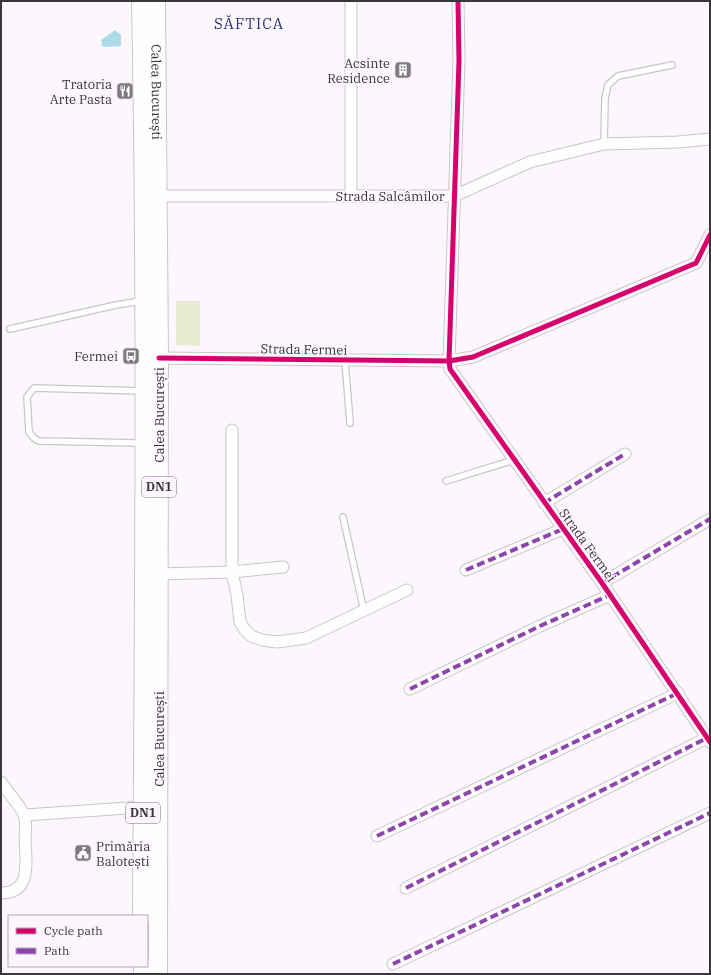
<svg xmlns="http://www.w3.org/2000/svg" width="711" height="975" font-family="'IBM Plex Serif',serif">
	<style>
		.green { fill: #e8eacf }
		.water { fill: #addae9 }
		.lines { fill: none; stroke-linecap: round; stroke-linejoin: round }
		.service-casing { stroke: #c9c6c9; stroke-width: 8 }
		.minor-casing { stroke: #c9c6c9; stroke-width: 13 }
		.trunk-casing { stroke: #c9c6c9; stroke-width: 20 }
		.service { stroke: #fffeff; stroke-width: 5.5 }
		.minor { stroke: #fffeff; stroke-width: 11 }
		.trunk { stroke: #fffeff; stroke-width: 18 }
		.quiet { stroke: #8e44ad; stroke-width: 4; stroke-dasharray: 8 4; stroke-linecap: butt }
		.cycleway-casing { stroke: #fdf5fe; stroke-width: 8 }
		.cycleway { stroke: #d6006c; stroke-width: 5 }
		.labels { text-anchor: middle; stroke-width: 3; stroke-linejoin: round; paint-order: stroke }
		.shield { fill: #fdf5fe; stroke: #746f76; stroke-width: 1 }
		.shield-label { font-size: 12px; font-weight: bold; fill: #3a363b }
		.poi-label { font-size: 13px; fill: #3a363b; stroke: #fdf5fe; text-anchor: end }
		.street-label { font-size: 13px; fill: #3a363b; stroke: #fdf5fe }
		.quarter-label { font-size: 15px; letter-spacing: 1px; fill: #2e3973; stroke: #fdf5fe }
	</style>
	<rect width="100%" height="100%" fill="#fcf7fc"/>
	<polygon class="green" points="176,301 200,301 200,346 176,345"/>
	<polygon class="water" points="115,30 121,35 121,46 104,47 102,46 101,40"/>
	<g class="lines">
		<defs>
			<g id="service">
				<polyline points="604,144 605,98 608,85 618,76 672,65"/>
				<polyline points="10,329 116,305 141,301"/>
				<polyline points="345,360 350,423"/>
				<polyline points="141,443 39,441 34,438 29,432 27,397 34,388 143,391"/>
				<polyline points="446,481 514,460"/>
				<polyline points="343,517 364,611"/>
			</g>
			<g id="minor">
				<polyline points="458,1 459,61 449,361 450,369 602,583 710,742"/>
				<polyline points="157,196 454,196 530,162 604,144 678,142 710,139"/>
				<polyline points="351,196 351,1"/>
				<polyline points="159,358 449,361 473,357 696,263 710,235"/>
				<polyline points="232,430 232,572 237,595 240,622 245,630 251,636 262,640 277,642 306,638 407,590"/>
				<polyline points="544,503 625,454"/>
				<polyline points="466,570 563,529"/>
				<polyline points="159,574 232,572 283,567"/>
				<polyline points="602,583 710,519"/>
				<polyline points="410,689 540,626 610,595"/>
				<path d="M1,782C6,790 22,808 24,815C27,822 25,833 25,840C26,862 32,893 1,893"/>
				<polyline points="25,815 143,807"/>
				<polyline points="377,836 678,693"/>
				<polyline points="406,888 707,738"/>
				<polyline points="393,964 710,813"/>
			</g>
			<g id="trunk">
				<path d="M141,1C147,306 144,611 142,916"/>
				<path id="s1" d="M156,1L159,358L158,974"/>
				<polyline points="143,974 143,966"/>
			</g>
		</defs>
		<use href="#service" class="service-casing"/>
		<use href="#minor" class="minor-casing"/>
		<use href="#trunk" class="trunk-casing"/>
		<use href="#service" class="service"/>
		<use href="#minor" class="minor"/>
		<use href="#trunk" class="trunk"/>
		<g class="quiet">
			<polyline points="544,503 625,454"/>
			<polyline points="466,570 563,529"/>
			<polyline points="602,583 710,519"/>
			<polyline points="410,689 540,626 610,595"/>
			<polyline points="377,836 678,693"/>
			<polyline points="406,888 707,738"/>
			<polyline points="393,964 710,813"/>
		</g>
		<defs>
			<g id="cycleway">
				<polyline points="458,1 459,61 449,361 450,369 602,583 710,742"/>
				<polyline points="159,358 449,361 473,357 696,263 710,235"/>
			</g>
		</defs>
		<use href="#cycleway" class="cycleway-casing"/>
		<use href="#cycleway" class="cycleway"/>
	</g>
	<defs>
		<symbol id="building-square" viewBox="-11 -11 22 22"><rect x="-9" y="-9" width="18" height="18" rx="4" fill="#7e7a7f" stroke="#fdf5fe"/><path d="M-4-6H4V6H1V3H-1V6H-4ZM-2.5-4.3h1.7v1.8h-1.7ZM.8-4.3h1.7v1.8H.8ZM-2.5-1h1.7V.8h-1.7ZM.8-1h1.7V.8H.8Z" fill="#fff"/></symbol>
		<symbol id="restaurant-square" viewBox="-11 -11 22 22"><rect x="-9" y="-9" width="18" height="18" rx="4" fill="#7e7a7f" stroke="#fdf5fe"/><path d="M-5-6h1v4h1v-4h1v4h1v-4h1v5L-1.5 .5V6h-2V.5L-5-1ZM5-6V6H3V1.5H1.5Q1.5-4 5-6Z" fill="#fff"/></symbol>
		<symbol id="bus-square" viewBox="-11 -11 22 22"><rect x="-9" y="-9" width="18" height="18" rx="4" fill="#7e7a7f" stroke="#fdf5fe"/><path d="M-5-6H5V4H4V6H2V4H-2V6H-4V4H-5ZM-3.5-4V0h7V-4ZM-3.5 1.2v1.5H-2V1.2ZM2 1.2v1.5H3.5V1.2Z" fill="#fff"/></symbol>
		<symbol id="civic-square" viewBox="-11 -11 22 22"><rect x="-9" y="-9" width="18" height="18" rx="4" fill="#7e7a7f" stroke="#fdf5fe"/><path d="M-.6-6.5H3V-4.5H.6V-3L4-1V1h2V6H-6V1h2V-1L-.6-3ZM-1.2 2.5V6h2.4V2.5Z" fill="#fff"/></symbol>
	</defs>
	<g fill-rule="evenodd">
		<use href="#building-square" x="393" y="60" width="20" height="20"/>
		<use href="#restaurant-square" x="115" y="81" width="20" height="20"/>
		<use href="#bus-square" x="121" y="346" width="20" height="20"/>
		<use href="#civic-square" x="73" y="843" width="20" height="20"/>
	</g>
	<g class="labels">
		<g class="shield">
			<rect x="142" y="477" width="34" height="20" rx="3"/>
			<rect x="126" y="803" width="34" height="20" rx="3"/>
		</g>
		<g class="shield-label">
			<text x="159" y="491">DN1</text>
			<text x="143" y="817">DN1</text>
		</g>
		<g class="poi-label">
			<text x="390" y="68">Acsinte<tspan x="390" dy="15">Residence</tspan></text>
			<text x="112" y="89">Tratoria<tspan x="112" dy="15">Arte Pasta</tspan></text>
			<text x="118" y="361">Fermei</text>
			<text x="96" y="851" text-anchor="start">Primăria<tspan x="96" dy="15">Balotești</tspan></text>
		</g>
		<g class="street-label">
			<text dy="5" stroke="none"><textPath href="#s1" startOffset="91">Calea București</textPath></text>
			<text x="390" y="201">Strada Salcâmilor</text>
			<text transform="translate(304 349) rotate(1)" y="5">Strada Fermei</text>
			<text transform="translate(159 415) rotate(-90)" y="5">Calea București</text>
			<text transform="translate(588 545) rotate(54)" y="5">Strada Fermei</text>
			<text transform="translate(159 739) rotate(-90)" y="5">Calea București</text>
		</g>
		<g class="quarter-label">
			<text x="249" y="29">SĂFTICA</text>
		</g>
	</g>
	<rect width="711" height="975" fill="none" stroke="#3a363b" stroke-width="4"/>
	<rect x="8" y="915" width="140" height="52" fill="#fdf5fe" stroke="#afa9b0"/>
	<rect x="16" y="928" width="20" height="6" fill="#d6006c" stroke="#afa9b0"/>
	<text x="44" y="935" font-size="12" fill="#3a363b">Cycle path</text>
	<rect x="16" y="948" width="20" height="6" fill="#8e44ad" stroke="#afa9b0"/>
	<text x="44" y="955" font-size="12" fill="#3a363b">Path</text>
</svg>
